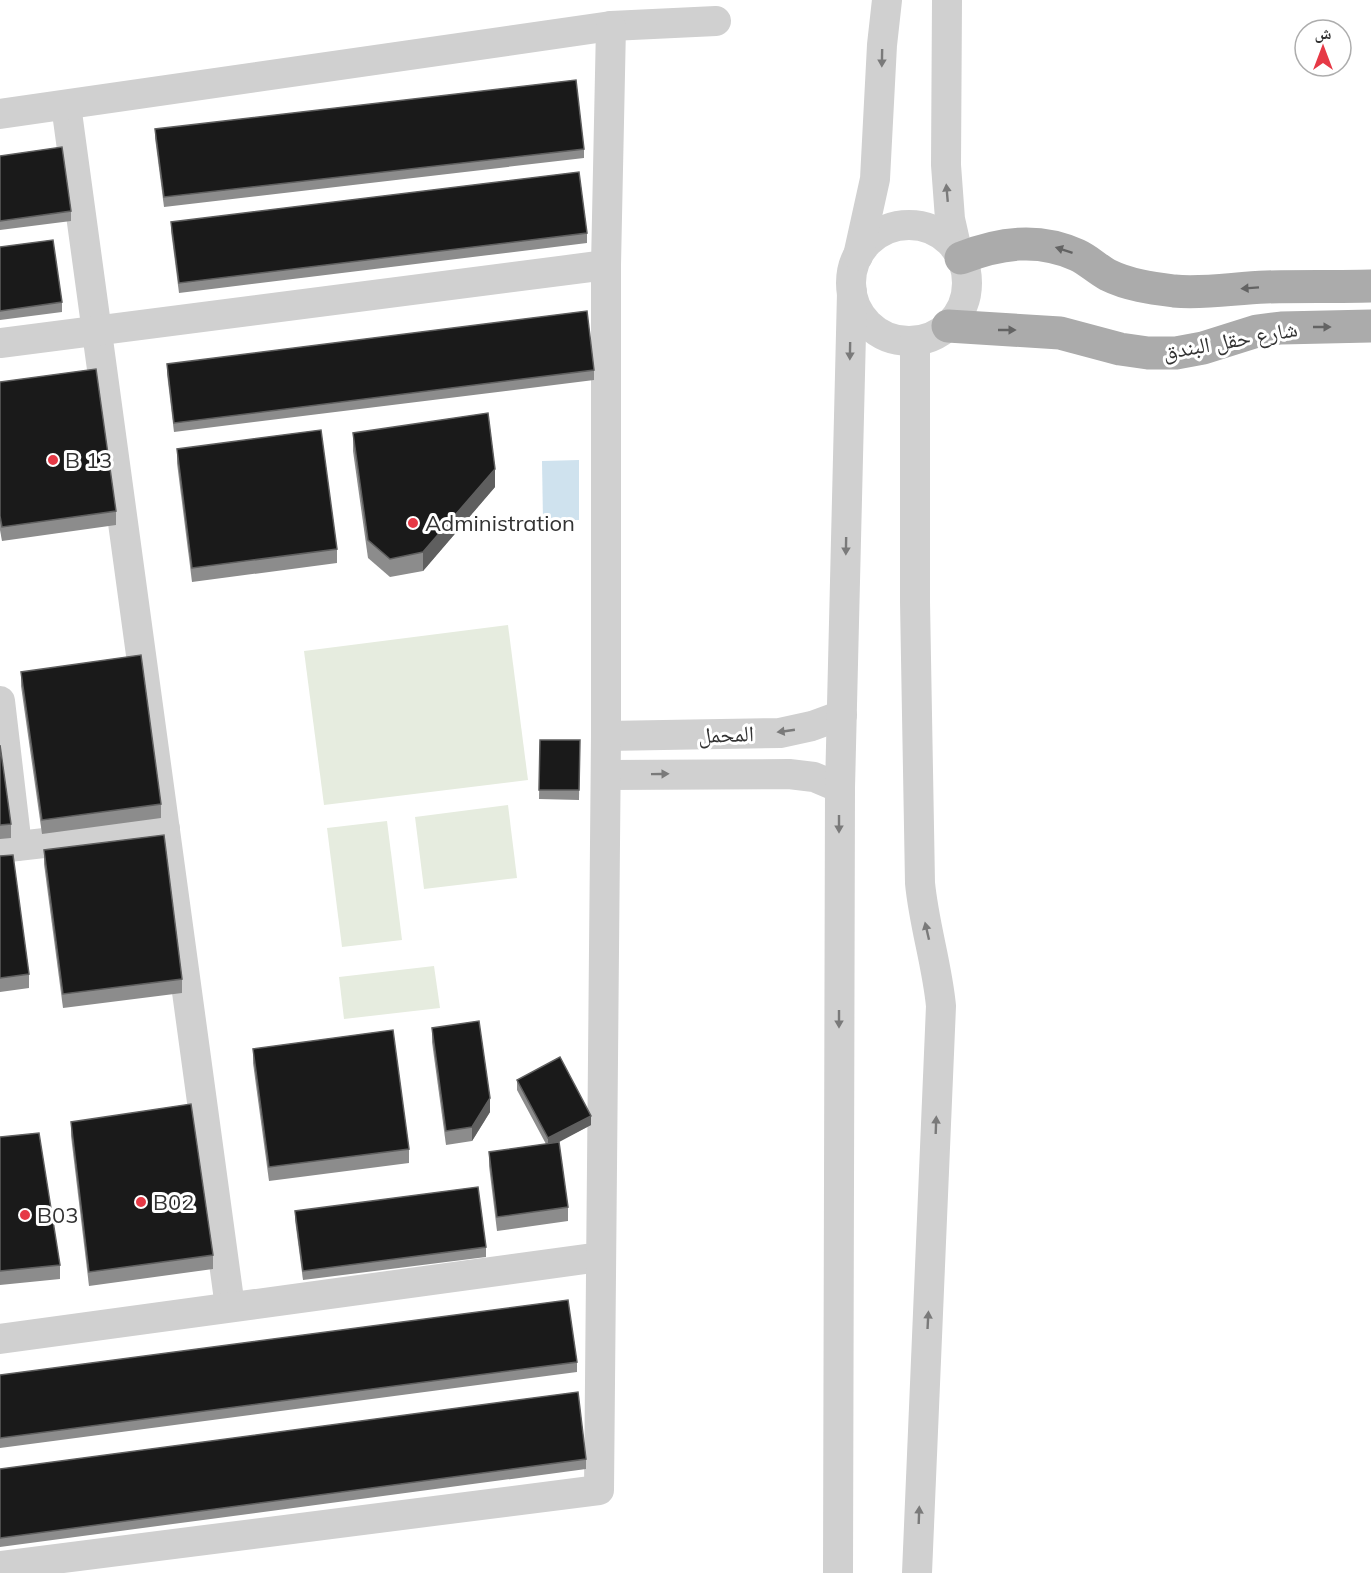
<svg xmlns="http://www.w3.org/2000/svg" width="1371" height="1573" font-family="Mulish,'Noto Naskh Arabic',sans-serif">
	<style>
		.green { fill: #e6ecdf }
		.water { fill: #cfe2ee }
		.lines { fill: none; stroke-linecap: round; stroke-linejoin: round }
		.minor { stroke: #d0d0d0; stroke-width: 30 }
		.major { stroke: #ababab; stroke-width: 33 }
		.wall { fill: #8c8c8c }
		.shaded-wall { fill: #5f5f5f }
		.building { fill: #1a1a1a; stroke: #5f5f5f; stroke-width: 1.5 }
		.oneway { fill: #7a7a7a }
		.oneway2 { fill: #636363 }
		.poi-dot { fill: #e63946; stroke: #fff; stroke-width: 2 }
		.labels { text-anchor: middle; stroke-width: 6; stroke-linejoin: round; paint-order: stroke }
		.street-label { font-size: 22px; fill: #333; stroke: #fff }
		.poi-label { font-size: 22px; fill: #333; stroke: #fff; text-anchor: start }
	</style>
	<rect width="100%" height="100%" fill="#fff"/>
	<g class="green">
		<polygon points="508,625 528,780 324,805 304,651"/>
		<polygon points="508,805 517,878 424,889 415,817"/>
		<polygon points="387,821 402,940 342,947 327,828"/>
		<polygon points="434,966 440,1008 344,1019 339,977"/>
	</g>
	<polygon class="water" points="579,460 579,520 543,521 542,461"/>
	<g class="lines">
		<g class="minor">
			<polyline points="947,0 946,165 950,219 957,250"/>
			<polyline points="66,105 230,1307"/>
			<polyline points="0,114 611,26 716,21"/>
			<circle cx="909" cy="283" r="58"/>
			<polyline points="858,256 875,179 882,45 887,0"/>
			<path d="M915,341V602L920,883C924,925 937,964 941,1006L917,1573"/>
			<polyline points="0,343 606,265"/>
			<polyline points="0,701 17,846"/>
			<polyline points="606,736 780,733 812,726 842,715"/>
			<polyline points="606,775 789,774 814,777 840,788"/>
			<polyline points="0,848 165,829"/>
			<polyline points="0,1339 600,1257"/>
			<polyline points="0,1566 599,1490 606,736 606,265 611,26"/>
			<polyline points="838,1573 840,788 852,292"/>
		</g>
		<g class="major">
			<path d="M961,258C999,243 1038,237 1077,255C1088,260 1097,269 1108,275C1128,285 1151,288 1174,291C1204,294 1235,288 1266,287C1301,286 1336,287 1371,286"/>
			<polyline points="948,326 1060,333 1120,349 1148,353 1176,353 1203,348 1257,331 1281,328 1371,326"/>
		</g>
	</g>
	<g class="wall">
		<polygon points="155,129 584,149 584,158 164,207 155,138"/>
		<polygon points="0,156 71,211 71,221 0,230"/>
		<polygon points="171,222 587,233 587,243 179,293 171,231"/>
		<polygon points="0,247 62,302 62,312 0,320"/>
		<polygon points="167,364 594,370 594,380 174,432 167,374"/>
		<polygon points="0,382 116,511 116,525 2,541 0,530"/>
		<polygon points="353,433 495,487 423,571 390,577 368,558 353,451"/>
		<polygon points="177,449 337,549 337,563 192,582 177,463"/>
		<polygon points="21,672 161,804 161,818 42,834 21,686"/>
		<polygon points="540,740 580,740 579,800 539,799"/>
		<polygon points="0,745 11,824 11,838 0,839"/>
		<polygon points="44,850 182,979 182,993 63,1008 44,864"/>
		<polygon points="0,856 29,974 29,988 0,992"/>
		<polygon points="432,1028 490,1112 472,1141 446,1145 432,1042"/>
		<polygon points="253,1049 409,1149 409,1163 269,1181 253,1063"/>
		<polygon points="517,1080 591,1125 557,1142 568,1207 568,1221 497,1231 489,1166 489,1152 546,1144 517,1090"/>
		<polygon points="71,1122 213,1255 213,1269 89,1286 71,1136"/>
		<polygon points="0,1137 60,1265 60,1279 0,1285"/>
		<polygon points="295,1211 486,1247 486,1257 303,1280 295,1220"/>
		<polygon points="577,1362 577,1372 0,1448 0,1375"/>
		<polygon points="586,1459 586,1469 0,1547 0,1469"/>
	</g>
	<g class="shaded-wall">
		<polygon points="495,469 495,487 423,571 423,552"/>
		<polygon points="490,1098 490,1112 472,1141 472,1127"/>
		<polygon points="591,1116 591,1125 548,1148 548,1138"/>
	</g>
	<g class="building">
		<polygon points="576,80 584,149 164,197 155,129"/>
		<polygon points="62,147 71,211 0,221 0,156"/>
		<polygon points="579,172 587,233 179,283 171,222"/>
		<polygon points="53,240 62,302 0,311 0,247"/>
		<polygon points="587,311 594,370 174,423 167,364"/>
		<polygon points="96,369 116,511 2,527 0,516 0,382"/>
		<polygon points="488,413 495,469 423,552 390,559 368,540 353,433"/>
		<polygon points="321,430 337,549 192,568 177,449"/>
		<polygon points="141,655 161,804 42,820 21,672"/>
		<polygon points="540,740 580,740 579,790 539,790"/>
		<polygon points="0,745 11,824 0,825"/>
		<polygon points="164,835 182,979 63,994 44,850"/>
		<polygon points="13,855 29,974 0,978 0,856"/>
		<polygon points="479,1021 490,1098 472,1127 446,1131 432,1028"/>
		<polygon points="393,1030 409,1149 269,1167 253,1049"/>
		<polygon points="560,1057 591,1116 548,1138 517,1080"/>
		<polygon points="191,1104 213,1255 89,1272 71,1122"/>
		<polygon points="39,1133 60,1265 0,1271 0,1137"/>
		<polygon points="559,1142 568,1207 497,1217 489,1152"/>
		<polygon points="478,1187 486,1247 303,1271 295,1211"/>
		<polygon points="568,1300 577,1362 0,1438 0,1375"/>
		<polygon points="578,1392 586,1459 0,1538 0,1469"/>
	</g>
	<defs><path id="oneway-solid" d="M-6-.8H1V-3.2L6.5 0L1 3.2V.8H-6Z" transform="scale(1.5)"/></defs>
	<g class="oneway">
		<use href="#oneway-solid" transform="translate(882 58) rotate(91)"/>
		<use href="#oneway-solid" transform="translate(947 193) rotate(-95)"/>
		<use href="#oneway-solid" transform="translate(850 351) rotate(91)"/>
		<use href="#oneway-solid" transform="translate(846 546) rotate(91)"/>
		<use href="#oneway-solid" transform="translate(786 731) rotate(172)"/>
		<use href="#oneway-solid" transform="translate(660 774) rotate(-1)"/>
		<use href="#oneway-solid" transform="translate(839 824) rotate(90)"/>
		<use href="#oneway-solid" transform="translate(927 931) rotate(-103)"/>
		<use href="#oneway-solid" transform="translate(839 1019) rotate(90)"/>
		<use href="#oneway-solid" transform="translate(936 1125) rotate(-88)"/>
		<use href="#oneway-solid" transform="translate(928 1320) rotate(-87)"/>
		<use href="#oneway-solid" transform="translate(919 1515) rotate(-88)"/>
	</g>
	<g class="oneway2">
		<use href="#oneway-solid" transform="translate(1064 250) rotate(-162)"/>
		<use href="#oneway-solid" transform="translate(1250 288) rotate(176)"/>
		<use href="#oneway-solid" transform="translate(1322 327)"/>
		<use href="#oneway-solid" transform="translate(1007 330)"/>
	</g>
	<g class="poi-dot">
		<circle cx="53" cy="460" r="6"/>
		<circle cx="413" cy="523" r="6"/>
		<circle cx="141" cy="1202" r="6"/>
		<circle cx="25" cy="1215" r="6"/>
	</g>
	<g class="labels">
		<g class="street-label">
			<text transform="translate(1230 340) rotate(-10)" y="8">شارع حقل البندق</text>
			<text transform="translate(726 734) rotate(-2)" y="8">المحمل</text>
		</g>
		<g class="poi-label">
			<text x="65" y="468">B 13</text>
			<text x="425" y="531">Administration</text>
			<text x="153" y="1210">B02</text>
			<text x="37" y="1223">B03</text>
		</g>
	</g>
	<g transform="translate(1323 48)"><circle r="28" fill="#ffffff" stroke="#adadad" stroke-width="1.5"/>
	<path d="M0-4.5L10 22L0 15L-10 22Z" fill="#e63946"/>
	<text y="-9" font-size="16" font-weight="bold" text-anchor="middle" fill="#333333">ش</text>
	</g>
</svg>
